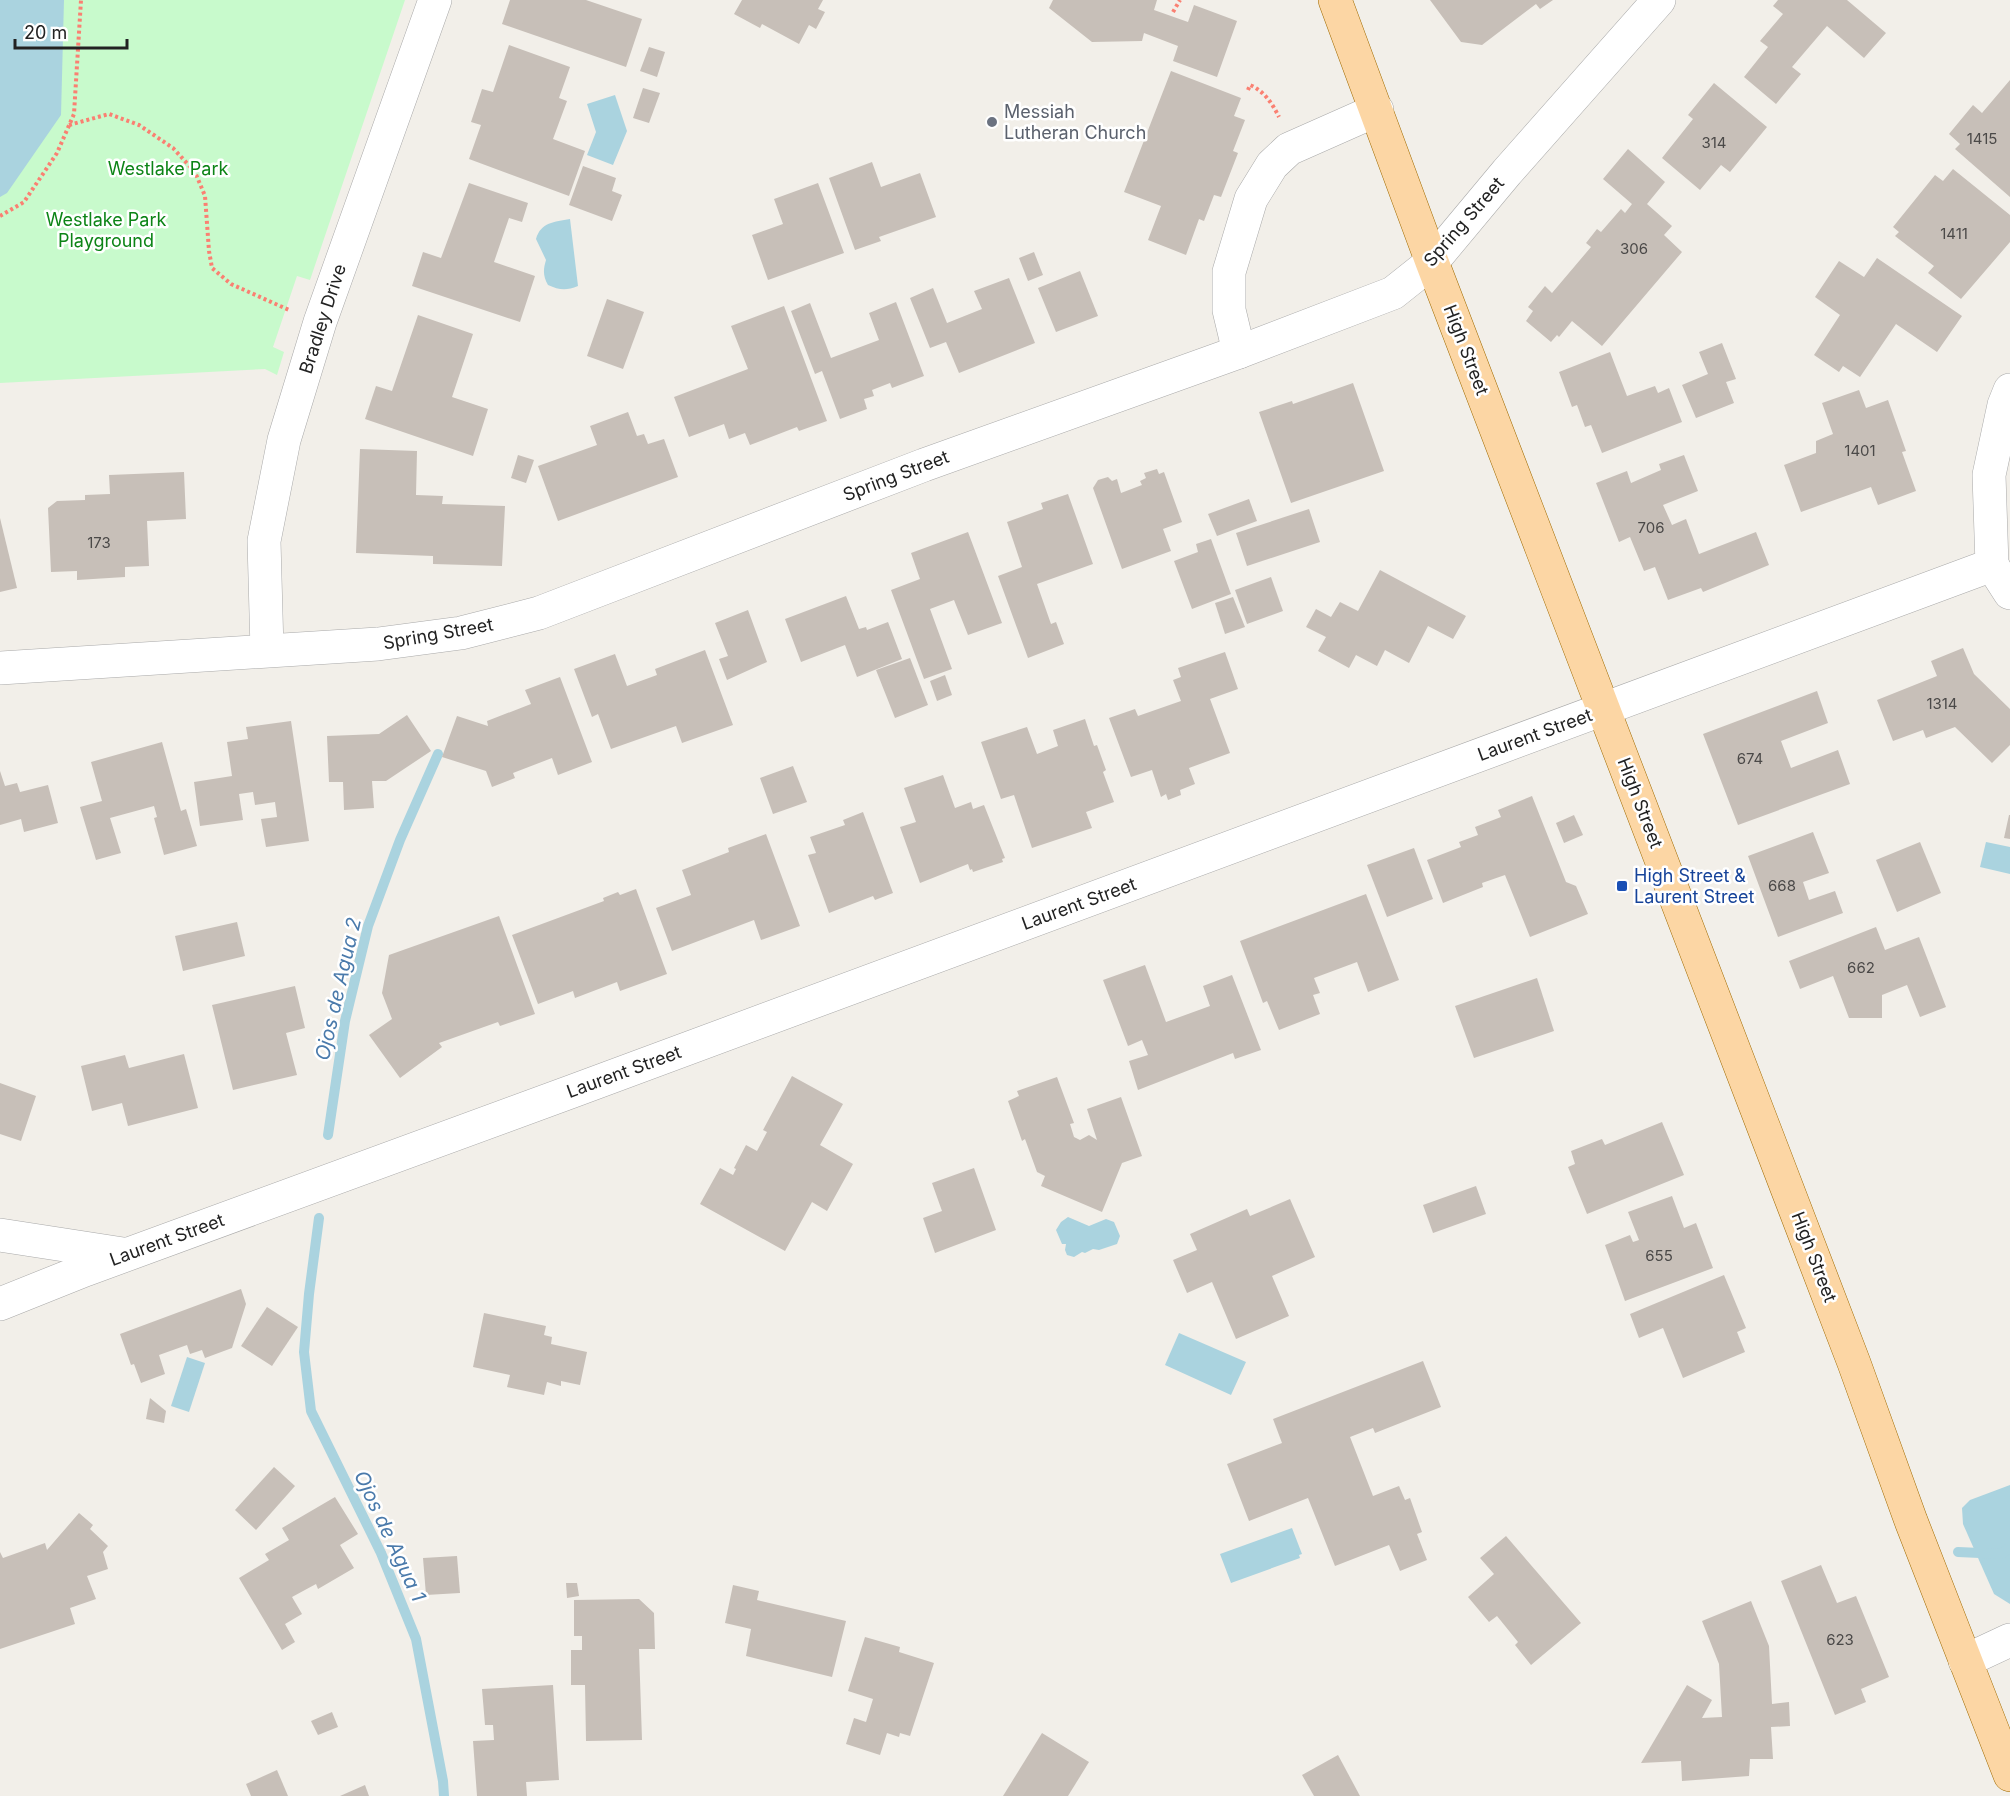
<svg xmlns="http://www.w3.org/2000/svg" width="2010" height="1796" font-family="Inter,sans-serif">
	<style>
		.park { fill: #c8facc }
		.water { fill: #aad3df }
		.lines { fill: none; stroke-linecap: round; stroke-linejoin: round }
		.stream { stroke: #aad3df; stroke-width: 10 }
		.building { fill: #c7bfb8 }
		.minor-casing { stroke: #a9a9a9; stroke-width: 34 }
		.major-casing { stroke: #a06b00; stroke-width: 34 }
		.path { stroke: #fa8072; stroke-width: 4; stroke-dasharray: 3 3; stroke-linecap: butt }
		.minor { stroke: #fff; stroke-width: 33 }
		.major { stroke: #fcd6a4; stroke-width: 33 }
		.worship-dot { fill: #6b7280; stroke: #fff; stroke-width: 2 }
		.transit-dot { fill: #1a4fb4; stroke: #fff; stroke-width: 2 }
		.labels { text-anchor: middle; stroke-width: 5; stroke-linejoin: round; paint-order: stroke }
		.number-label { font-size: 15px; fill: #4b4948 }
		.worship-label { font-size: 18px; fill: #5b616d; stroke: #fff; text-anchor: start }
		.park-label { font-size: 18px; fill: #0c8416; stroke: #fff }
		.street-label { font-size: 18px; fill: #222; stroke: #fff }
		.transit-label { font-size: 18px; fill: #164399; stroke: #fff; text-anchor: start }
		.water-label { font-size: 20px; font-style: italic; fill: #4a7aab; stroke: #fff }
	</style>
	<rect width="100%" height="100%" fill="#f2efe9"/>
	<polygon class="park" points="0,0 405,0 310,280 297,276 273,347 284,352 277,375 265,369 0,383"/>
	<g class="water">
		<polygon points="0,0 64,0 61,115 7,193 0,197"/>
		<polygon points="615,95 627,131 613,165 587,155 596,132 587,104"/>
		<path d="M570,219L578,286C566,291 559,290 548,285C543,276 543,270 546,260L536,239C541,222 554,222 570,219Z"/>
		<polygon points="1986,842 2010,847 2010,874 1980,867"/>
		<polygon points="1068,1217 1089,1226 1106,1219 1114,1222 1120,1236 1117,1244 1099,1250 1093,1249 1085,1253 1082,1252 1074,1257 1067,1255 1065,1250 1066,1244 1062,1244 1056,1230 1061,1222"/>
		<polygon points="1179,1333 1246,1362 1231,1395 1165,1365"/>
		<polygon points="187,1357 205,1363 189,1412 171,1406"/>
		<polygon points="2010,1485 2010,1604 1994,1594 1963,1524 1962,1508 1970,1500"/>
		<polygon points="1292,1528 1302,1554 1299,1555 1300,1558 1231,1583 1220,1554"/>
	</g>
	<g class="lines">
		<g class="stream">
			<polyline points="328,1135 345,1021 368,926 400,840 438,754"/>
			<polyline points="319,1218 309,1294 304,1352 311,1411 381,1553 416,1639 443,1781 444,1796"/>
			<polyline points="1958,1552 2002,1554 2010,1547"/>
		</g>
	</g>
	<g class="building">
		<polygon points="510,0 586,0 642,19 626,67 502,24"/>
		<polygon points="742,0 823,0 818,9 825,12 816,29 809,25 799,44 762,24 760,28 734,14"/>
		<polygon points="1053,0 1157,0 1154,10 1188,22 1194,5 1237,21 1217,77 1173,61 1178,46 1144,33 1142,41 1092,42 1049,8"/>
		<polygon points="1430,0 1553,0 1540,9 1536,4 1482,45 1461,42"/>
		<polygon points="1778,0 1847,0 1886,33 1864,58 1827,26 1792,67 1801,74 1776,104 1744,77 1768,47 1760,41 1783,14 1773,6"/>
		<polygon points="509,45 570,67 559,98 567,101 553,139 585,151 569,196 469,159 481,125 471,122 482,89 493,92"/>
		<polygon points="649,47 665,52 657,77 640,71"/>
		<polygon points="1171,71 1241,98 1234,116 1245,120 1233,151 1238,153 1221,197 1214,195 1204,221 1199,219 1186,255 1148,240 1161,206 1124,192"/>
		<polygon points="2010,80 2010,197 1955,149 1960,144 1949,134 1973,105 1982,113"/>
		<polygon points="1714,83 1767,127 1730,172 1721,165 1700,190 1662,158 1693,119 1688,115"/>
		<polygon points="643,88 660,93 649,123 633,118"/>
		<polygon points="1628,149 1665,182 1647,204 1672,226 1664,235 1682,252 1602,346 1572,321 1559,337 1557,335 1551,342 1526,321 1533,311 1528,307 1545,286 1552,293 1591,247 1586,243 1597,229 1601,232 1621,209 1625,213 1632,204 1603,179"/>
		<polygon points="872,162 881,187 920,173 936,217 879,237 881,241 855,250 829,178"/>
		<polygon points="583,166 616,178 612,191 622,195 612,221 569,205"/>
		<polygon points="1953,169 2010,215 2010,242 1961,299 1928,273 1934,266 1895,236 1899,232 1893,227 1935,175 1943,181"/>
		<polygon points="469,183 528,203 522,222 509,218 494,262 535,276 520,322 412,286 423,252 441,258"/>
		<polygon points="818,183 844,253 768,280 752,235 783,224 774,199"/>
		<polygon points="1034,252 1043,275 1028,281 1019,258"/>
		<polygon points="1877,258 1962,316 1937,352 1896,324 1860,377 1843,366 1839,372 1814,355 1840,315 1815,297 1839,261 1864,277"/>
		<polygon points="1080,271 1098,316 1056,332 1038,288"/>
		<polygon points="1009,278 1035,343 959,373 946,342 930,348 910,298 933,288 947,323 982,309 974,291"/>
		<polygon points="607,299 644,312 623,369 587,356"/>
		<polygon points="896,302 924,376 892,388 890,383 872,390 874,396 864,399 867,409 840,419 822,371 815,374 791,311 810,303 831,358 879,340 869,313"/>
		<polygon points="784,306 827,421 799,431 797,427 750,445 745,433 729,439 724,424 689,437 674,397 748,369 731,326"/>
		<polygon points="418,315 473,334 452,397 488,409 473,456 365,419 376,386 392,391"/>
		<polygon points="1722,343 1736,379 1726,382 1734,403 1696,418 1682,385 1708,374 1699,352"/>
		<polygon points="1610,352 1627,396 1655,386 1658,393 1669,388 1682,422 1602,453 1591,425 1585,427 1577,405 1572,407 1559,372"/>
		<polygon points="1353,383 1384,471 1291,503 1259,412 1292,401 1293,404"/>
		<polygon points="1859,390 1866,408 1888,400 1906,451 1902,452 1916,491 1878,505 1871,487 1801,512 1784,465 1816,453 1816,441 1833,434 1822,403"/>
		<polygon points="628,412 637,436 644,434 648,444 664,439 678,477 558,521 538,466 597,445 590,426"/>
		<polygon points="360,449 417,451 416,495 443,496 442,504 505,506 502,566 433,564 433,556 356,553"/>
		<polygon points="518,455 534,460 526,483 511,478"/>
		<polygon points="1684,455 1698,491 1663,505 1672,525 1686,519 1699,554 1756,532 1769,565 1703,592 1701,588 1668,600 1655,567 1644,571 1630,537 1619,542 1596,483 1627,471 1631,483 1661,470 1659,464"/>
		<polygon points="1157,469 1159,474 1164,472 1182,522 1163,529 1171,551 1122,569 1093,488 1098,480 1108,477 1112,481 1117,479 1121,493 1142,485 1140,481 1146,478 1144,473"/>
		<polygon points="184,472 186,519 147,521 149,566 125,567 125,577 77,580 77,571 51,572 48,508 57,501 85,500 85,495 110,494 109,475"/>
		<polygon points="1068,494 1093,564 1037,584 1051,624 1056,622 1064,644 1028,658 998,576 1022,567 1007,522 1043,509 1041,503"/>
		<polygon points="1249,499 1257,521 1217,536 1208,514"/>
		<polygon points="1309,509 1320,542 1247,566 1236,533"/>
		<polygon points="0,518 17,588 0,592"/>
		<polygon points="968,532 1002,623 968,635 954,600 930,609 952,669 924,679 891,590 920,579 911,553"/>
		<polygon points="1211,539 1231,594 1192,609 1174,561 1198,552 1196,544"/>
		<polygon points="1380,570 1466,616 1453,639 1428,626 1409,663 1385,650 1377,666 1356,655 1349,668 1318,651 1326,637 1306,627 1316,609 1331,617 1340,602 1358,611"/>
		<polygon points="1271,577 1283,611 1247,624 1235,590"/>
		<polygon points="846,596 859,629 866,627 867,630 888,622 902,659 857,677 845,645 801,662 785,619"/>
		<polygon points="1233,597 1245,627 1225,634 1215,603"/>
		<polygon points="748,610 767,662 727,680 719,659 728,656 715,623"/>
		<polygon points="1963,648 1974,674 2010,709 2010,745 1992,763 1955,727 1926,738 1923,730 1893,741 1877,700 1937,676 1931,661"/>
		<polygon points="705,650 733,725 682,743 676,726 611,749 598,714 592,717 574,669 615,654 627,686 657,675 655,669"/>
		<polygon points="1225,652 1238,689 1210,699 1230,753 1189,768 1195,784 1180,790 1181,795 1168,800 1166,794 1161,797 1152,770 1131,777 1109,718 1135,709 1138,716 1181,701 1173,680 1181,677 1178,668"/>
		<polygon points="910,658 928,705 895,718 876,670"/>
		<polygon points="945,675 952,695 937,701 930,681"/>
		<polygon points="560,677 592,762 558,775 552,758 513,773 515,778 492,787 486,771 442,757 457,716 488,726 487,721 531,704 525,690"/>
		<polygon points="1817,691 1828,723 1781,741 1791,768 1838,750 1850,784 1738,825 1703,734"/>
		<polygon points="407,715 431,751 386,781 372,781 374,808 344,810 343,782 329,782 327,736 379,734"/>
		<polygon points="1085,719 1094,746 1097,745 1106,770 1103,772 1114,802 1086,812 1092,828 1032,848 1014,795 1001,799 981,742 1027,727 1037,754 1058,746 1053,730"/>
		<polygon points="291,721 309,841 266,847 261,819 277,817 275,802 255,805 253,792 239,794 243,820 200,826 194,782 232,776 227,742 248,739 246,727"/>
		<polygon points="162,742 181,811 186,809 197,846 164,855 154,818 157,817 154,806 110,818 121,853 96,860 80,807 102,801 91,762"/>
		<polygon points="793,766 807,802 773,814 760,778"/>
		<polygon points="0,771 5,786 17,783 20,792 48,785 58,823 24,832 21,819 0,825"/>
		<polygon points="943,775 955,808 971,802 973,809 984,805 1005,858 1002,859 1003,862 973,872 972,869 970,870 968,864 920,883 900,827 916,822 904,788"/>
		<polygon points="1532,796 1566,882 1576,886 1588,914 1530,937 1505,875 1482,883 1483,887 1443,903 1427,860 1461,847 1459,842 1478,835 1475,827 1501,817 1498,810"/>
		<polygon points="863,812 893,893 875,900 873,896 829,913 808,855 816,853 810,837 845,825 843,820"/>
		<polygon points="1574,815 1583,835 1564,843 1556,823"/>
		<polygon points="2009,815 2010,815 2010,839 2004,838"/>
		<polygon points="1813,832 1829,873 1803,882 1809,900 1835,891 1843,913 1778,937 1748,856"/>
		<polygon points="766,834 800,926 761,940 754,920 672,951 656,908 691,895 682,870 729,852 728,848"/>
		<polygon points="1920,842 1941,893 1897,912 1876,860"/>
		<polygon points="1414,848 1433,899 1387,917 1367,865"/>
		<polygon points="636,889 667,974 620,991 617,982 575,998 573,991 538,1004 512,935 604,901 603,898 618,892 620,895"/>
		<polygon points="1366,894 1399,980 1368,992 1357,962 1314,978 1320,993 1313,995 1320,1014 1279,1030 1267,1001 1263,1003 1240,941"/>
		<polygon points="499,916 535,1014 500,1026 498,1022 439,1043 442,1047 400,1078 369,1035 392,1019 382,993 389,955"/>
		<polygon points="237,922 245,956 183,971 175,936"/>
		<polygon points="1876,927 1885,950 1919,937 1946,1007 1920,1017 1907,985 1882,995 1882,1018 1849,1018 1833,976 1800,989 1789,961"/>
		<polygon points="1145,965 1166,1022 1210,1006 1203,986 1232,975 1261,1050 1235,1059 1233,1053 1138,1090 1129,1061 1148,1055 1142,1040 1128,1046 1103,980"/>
		<polygon points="1537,978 1554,1031 1474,1058 1455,1006"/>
		<polygon points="295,986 305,1028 286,1033 297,1075 233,1090 212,1005"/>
		<polygon points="184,1054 198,1108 128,1126 122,1103 92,1111 81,1066 125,1055 129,1068"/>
		<polygon points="792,1076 843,1104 820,1145 853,1164 827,1211 812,1202 785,1251 700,1204 720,1168 733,1175 736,1169 734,1168 746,1145 757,1151 767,1132 763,1130"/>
		<polygon points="1057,1077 1074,1123 1070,1124 1074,1137 1080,1140 1089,1135 1097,1140 1087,1109 1121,1097 1142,1156 1122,1163 1102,1212 1041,1186 1045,1176 1037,1172 1025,1139 1022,1141 1008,1101 1019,1096 1017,1091"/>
		<polygon points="0,1083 36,1096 21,1141 0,1134"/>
		<polygon points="1662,1122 1684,1175 1587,1214 1568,1167 1575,1164 1571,1151 1602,1139 1605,1145"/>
		<polygon points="974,1168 996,1230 935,1253 923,1218 942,1211 932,1183"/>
		<polygon points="1476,1186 1486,1214 1433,1233 1423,1205"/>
		<polygon points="1672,1196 1684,1228 1696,1223 1713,1268 1625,1301 1605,1245 1630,1235 1633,1242 1639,1240 1628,1212"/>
		<polygon points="1290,1199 1315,1257 1272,1276 1289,1316 1236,1339 1212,1282 1187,1293 1173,1260 1197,1250 1190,1234 1247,1209 1250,1216"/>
		<polygon points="1724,1275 1746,1328 1737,1332 1745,1352 1683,1378 1663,1328 1639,1338 1630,1314"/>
		<polygon points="241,1289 246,1304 232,1348 205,1358 202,1350 190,1354 187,1345 159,1355 165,1374 141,1383 134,1364 131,1365 120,1334"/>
		<polygon points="267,1307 298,1327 272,1366 241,1346"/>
		<polygon points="484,1313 546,1326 544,1335 552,1337 551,1344 587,1352 580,1385 561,1381 561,1386 547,1382 544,1395 507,1387 510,1375 473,1367"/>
		<polygon points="1423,1361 1441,1407 1375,1433 1373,1428 1350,1437 1373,1496 1399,1486 1405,1500 1410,1498 1422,1532 1417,1534 1427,1560 1400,1571 1389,1545 1335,1566 1308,1498 1249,1521 1227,1464 1282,1443 1273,1419"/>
		<polygon points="150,1398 166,1411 164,1423 146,1419"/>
		<polygon points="274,1467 295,1486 256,1530 235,1510"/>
		<polygon points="335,1497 358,1534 340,1545 354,1568 318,1589 316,1584 292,1597 302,1614 285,1624 295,1642 282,1650 239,1578 269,1560 265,1554 289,1540 282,1528"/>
		<polygon points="79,1513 93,1525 90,1529 108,1546 103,1552 108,1569 87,1576 96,1599 70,1608 75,1624 0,1649 0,1552 3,1558 45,1543 47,1550"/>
		<polygon points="1506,1536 1581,1623 1531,1665 1515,1645 1518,1642 1497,1616 1489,1622 1468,1597 1494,1574 1480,1558"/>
		<polygon points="457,1556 460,1593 426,1595 423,1558"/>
		<polygon points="1821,1565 1837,1603 1856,1596 1889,1677 1861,1689 1866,1702 1835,1715 1781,1581"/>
		<polygon points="566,1583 577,1583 579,1596 567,1598"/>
		<polygon points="733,1585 759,1591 757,1600 846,1621 832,1677 746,1656 751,1629 725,1623"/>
		<polygon points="639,1599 654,1613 655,1649 639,1649 642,1740 586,1741 585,1685 571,1685 571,1650 582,1650 582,1636 574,1636 574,1600"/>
		<polygon points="1751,1601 1769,1646 1772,1704 1789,1702 1790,1726 1771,1727 1773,1759 1750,1759 1749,1776 1682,1781 1681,1761 1641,1763 1687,1685 1712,1700 1702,1718 1722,1717 1719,1664 1702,1621"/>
		<polygon points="865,1637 900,1647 899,1652 934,1663 910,1736 900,1733 899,1737 887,1733 880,1755 846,1744 854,1718 866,1722 873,1699 848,1691"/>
		<polygon points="553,1685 559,1780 526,1782 527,1796 477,1796 473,1741 494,1740 493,1725 485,1725 482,1689"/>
		<polygon points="332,1712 338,1727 318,1735 311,1721"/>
		<polygon points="1042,1733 1089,1762 1068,1796 1003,1796"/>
		<polygon points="1338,1755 1360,1796 1314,1796 1302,1775"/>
		<polygon points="277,1770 288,1796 251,1796 246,1784"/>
		<polygon points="365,1785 369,1796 340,1796"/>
	</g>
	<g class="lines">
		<defs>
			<g id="minor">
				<polyline points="1239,352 1229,310 1229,272 1251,199 1272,165 1289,149 1377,110"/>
				<polyline points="1992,565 2010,593"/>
				<polyline points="267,650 264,541 284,440 320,322 435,0"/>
				<polyline points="0,668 378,644 461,633 539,613 924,465 1239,352 1393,293 1432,262 1507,172 1659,0"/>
				<polyline points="0,1235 123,1254"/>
				<polyline points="0,1304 85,1270 573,1091 1992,565 1989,475 2004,405 2010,390"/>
				<polyline points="1965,1661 2010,1640"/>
			</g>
			<polyline id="major" points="1335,0 1432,262 1854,1363 1911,1521 2010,1775"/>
		</defs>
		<use href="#minor" class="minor-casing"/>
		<use href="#major" class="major-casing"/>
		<g class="path">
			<polyline points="1173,12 1180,0"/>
			<path d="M1248,90L1250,85C1264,91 1272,103 1279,117"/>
			<polyline points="69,125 109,114 139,125 173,148 195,172 205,196 209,251 212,268 231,284 289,310"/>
			<polyline points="0,216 24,202 57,153 74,114 81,0"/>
		</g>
		<use href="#minor" class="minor"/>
		<use href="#major" class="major"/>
	</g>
	<circle class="worship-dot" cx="992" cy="122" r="6"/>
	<rect class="transit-dot" x="1616" y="880" width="12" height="12" rx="3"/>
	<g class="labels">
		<g class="number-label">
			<text x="1982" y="144">1415</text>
			<text x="1714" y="148">314</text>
			<text x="1954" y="239">1411</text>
			<text x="1634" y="254">306</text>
			<text x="1860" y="456">1401</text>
			<text x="1651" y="533">706</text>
			<text x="99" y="548">173</text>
			<text x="1942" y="709">1314</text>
			<text x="1750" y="764">674</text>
			<text x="1782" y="891">668</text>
			<text x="1861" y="973">662</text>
			<text x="1659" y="1261">655</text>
			<text x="1840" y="1645">623</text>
		</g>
		<g class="worship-label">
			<text x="1004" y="118">Messiah<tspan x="1004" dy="21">Lutheran Church</tspan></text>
		</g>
		<g class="park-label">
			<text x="168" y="175">Westlake Park</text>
			<text x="106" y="226">Westlake Park<tspan x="106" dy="21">Playground</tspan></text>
		</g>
		<g class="street-label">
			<text transform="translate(1464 222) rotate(-49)" y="6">Spring Street</text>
			<text transform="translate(323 319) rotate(-72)" y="6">Bradley Drive</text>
			<text transform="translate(1466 350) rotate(69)" y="6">High Street</text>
			<text transform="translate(896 476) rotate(-21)" y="6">Spring Street</text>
			<text transform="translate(438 634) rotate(-10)" y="6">Spring Street</text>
			<text transform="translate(1535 735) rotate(-20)" y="6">Laurent Street</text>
			<text transform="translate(1640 803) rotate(69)" y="6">High Street</text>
			<text transform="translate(1079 904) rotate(-20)" y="6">Laurent Street</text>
			<text transform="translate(624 1072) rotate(-20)" y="6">Laurent Street</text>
			<text transform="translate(167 1240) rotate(-20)" y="6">Laurent Street</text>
			<text transform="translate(1814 1257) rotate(69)" y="6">High Street</text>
		</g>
		<g class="transit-label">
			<text x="1634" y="882">High Street &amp;<tspan x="1634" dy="21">Laurent Street</tspan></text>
		</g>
		<g class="water-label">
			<text transform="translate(338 989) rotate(-77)" y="7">Ojos de Agua 2</text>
			<text transform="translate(390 1536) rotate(65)" y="7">Ojos de Agua 1</text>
		</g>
	</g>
	<path d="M15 39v9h112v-9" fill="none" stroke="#222222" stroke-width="3"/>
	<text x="24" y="39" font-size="18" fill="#222222" stroke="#ffffff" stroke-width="4.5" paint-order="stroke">20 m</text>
</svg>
